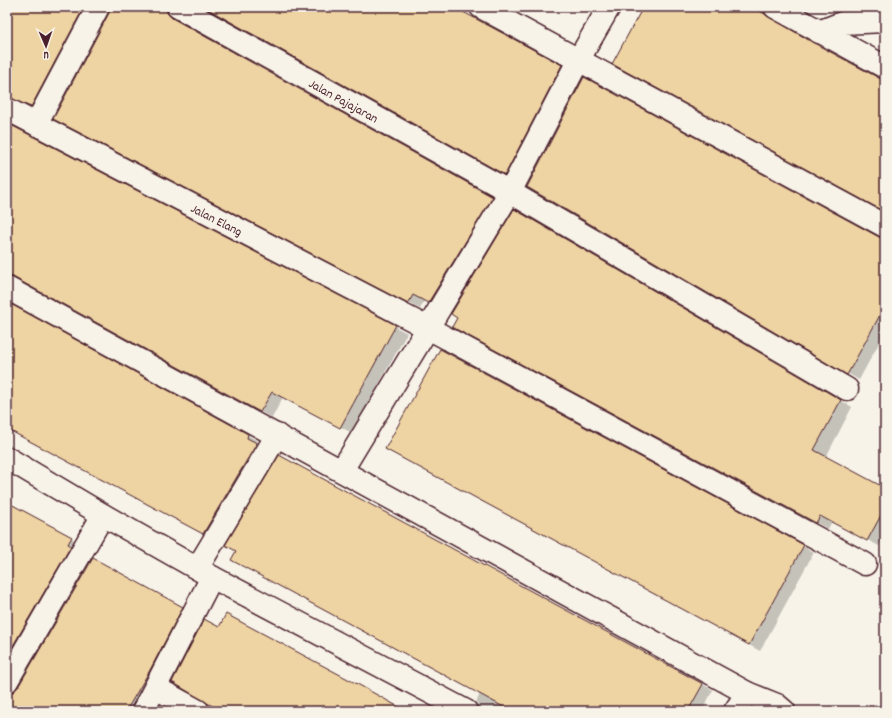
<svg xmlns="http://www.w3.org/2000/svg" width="892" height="718" font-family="Dekko,sans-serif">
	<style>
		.shadow { fill: #0003 }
		.building { fill: #eed3a3; stroke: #4a1f2b }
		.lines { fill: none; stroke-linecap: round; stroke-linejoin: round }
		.minor-casing { stroke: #4a1f2b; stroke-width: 25 }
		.minor { stroke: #f7f3e8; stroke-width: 22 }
		.labels { text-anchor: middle; stroke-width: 3; stroke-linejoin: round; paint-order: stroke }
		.street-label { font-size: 13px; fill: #4a1f2b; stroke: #f7f3e8 }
	</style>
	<rect width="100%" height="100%" fill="#f7f3e8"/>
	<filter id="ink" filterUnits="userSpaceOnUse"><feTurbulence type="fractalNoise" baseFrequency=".025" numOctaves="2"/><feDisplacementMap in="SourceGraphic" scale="8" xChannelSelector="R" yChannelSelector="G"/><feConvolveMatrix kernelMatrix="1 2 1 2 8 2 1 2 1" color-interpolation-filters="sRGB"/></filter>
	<g filter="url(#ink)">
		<g class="shadow">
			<polygon points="7,7 99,7 42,113 25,104 18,102 7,110"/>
			<polygon points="111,7 178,7 176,15 179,21 183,25 503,204 440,308 425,300 420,309 65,125"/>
			<polygon points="205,7 452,7 572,72 516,180"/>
			<polygon points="7,121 11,126 407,333 352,433 283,397 272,418 25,283 18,281 12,284 7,289"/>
			<polygon points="528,187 885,239 885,332 859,380"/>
			<polygon points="515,210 852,407 826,457 885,489 885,536 879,546 832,521 828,529 465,333"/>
			<polygon points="7,300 11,306 248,435 259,442 257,445 268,451 215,539 7,428"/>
			<polygon points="397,455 803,546 814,552 760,651"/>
			<polygon points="7,503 82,544 7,682"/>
			<polygon points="182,608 193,614 142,711 7,711 7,694 14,692"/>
			<polygon points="219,628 404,711 211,711 210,704"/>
			<polygon points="702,684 713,690 702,711 479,711 476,703 480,693"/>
		</g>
		<g class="building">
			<polygon points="7,7 84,7 31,107 7,97"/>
			<polygon points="110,7 166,7 168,14 172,18 493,197 428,303 413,295 408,304 53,119 109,13"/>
			<polygon points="204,7 454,7 562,65 505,175"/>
			<polygon points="643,7 753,7 812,42 879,78 885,79 885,212 612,64"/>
			<polygon points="584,77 879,237 885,238 885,306 847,375 527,187"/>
			<polygon points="7,123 396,325 340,428 272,392 260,412 13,277 7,276"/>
			<polygon points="514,209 841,400 814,450 885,488 885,508 867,541 820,516 816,523 452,327 457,318 451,314"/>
			<polygon points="7,302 248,434 247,438 257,443 203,534 7,429"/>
			<polygon points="440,349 804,545 749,645 385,449"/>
			<polygon points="279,455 703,684 688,711 511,711 231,560 236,551 225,545"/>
			<polygon points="7,502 72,537 68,544 71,546 7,656"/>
			<polygon points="93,558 183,607 149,672 126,711 7,711 7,693 13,692 18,687"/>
			<polygon points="226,614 361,686 406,711 222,711 207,703 172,682 204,619 219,627"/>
		</g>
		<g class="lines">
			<defs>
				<g id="minor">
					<polyline points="178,7 510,192 847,389"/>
					<polyline points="481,7 885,226"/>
					<polyline points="775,7 885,67"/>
					<polyline points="819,32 842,23 885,21"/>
					<polyline points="7,109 428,328 865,564"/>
					<polyline points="36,124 98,7"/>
					<polyline points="7,288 747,693 777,705 784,711"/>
					<polyline points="7,458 103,515 212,577 466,711"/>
					<polyline points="342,470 510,192 579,59 609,7"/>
					<polyline points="198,567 277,435"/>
					<polyline points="7,681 103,515"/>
					<polyline points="156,688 198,711"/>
					<polyline points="143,711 212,577"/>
					<polyline points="735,711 747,693"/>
				</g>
			</defs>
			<use href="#minor" class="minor-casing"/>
			<use href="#minor" class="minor"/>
		</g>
	</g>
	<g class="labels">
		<g class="street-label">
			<text transform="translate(344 100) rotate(29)" y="5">Jalan Pajajaran</text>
			<text transform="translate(217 219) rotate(27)" y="5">Jalan Elang</text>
		</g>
	</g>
	<rect width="892" height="718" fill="none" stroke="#f7f3e8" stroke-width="24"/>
	<rect x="12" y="12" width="868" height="694" fill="none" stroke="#4a1f2b" stroke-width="1.5" filter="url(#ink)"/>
	<g transform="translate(46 46) rotate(178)" stroke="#f7f3e8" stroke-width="3" paint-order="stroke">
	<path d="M0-3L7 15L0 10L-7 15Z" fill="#4a1f2b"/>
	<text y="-6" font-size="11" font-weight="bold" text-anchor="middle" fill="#4a1f2b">U</text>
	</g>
</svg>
